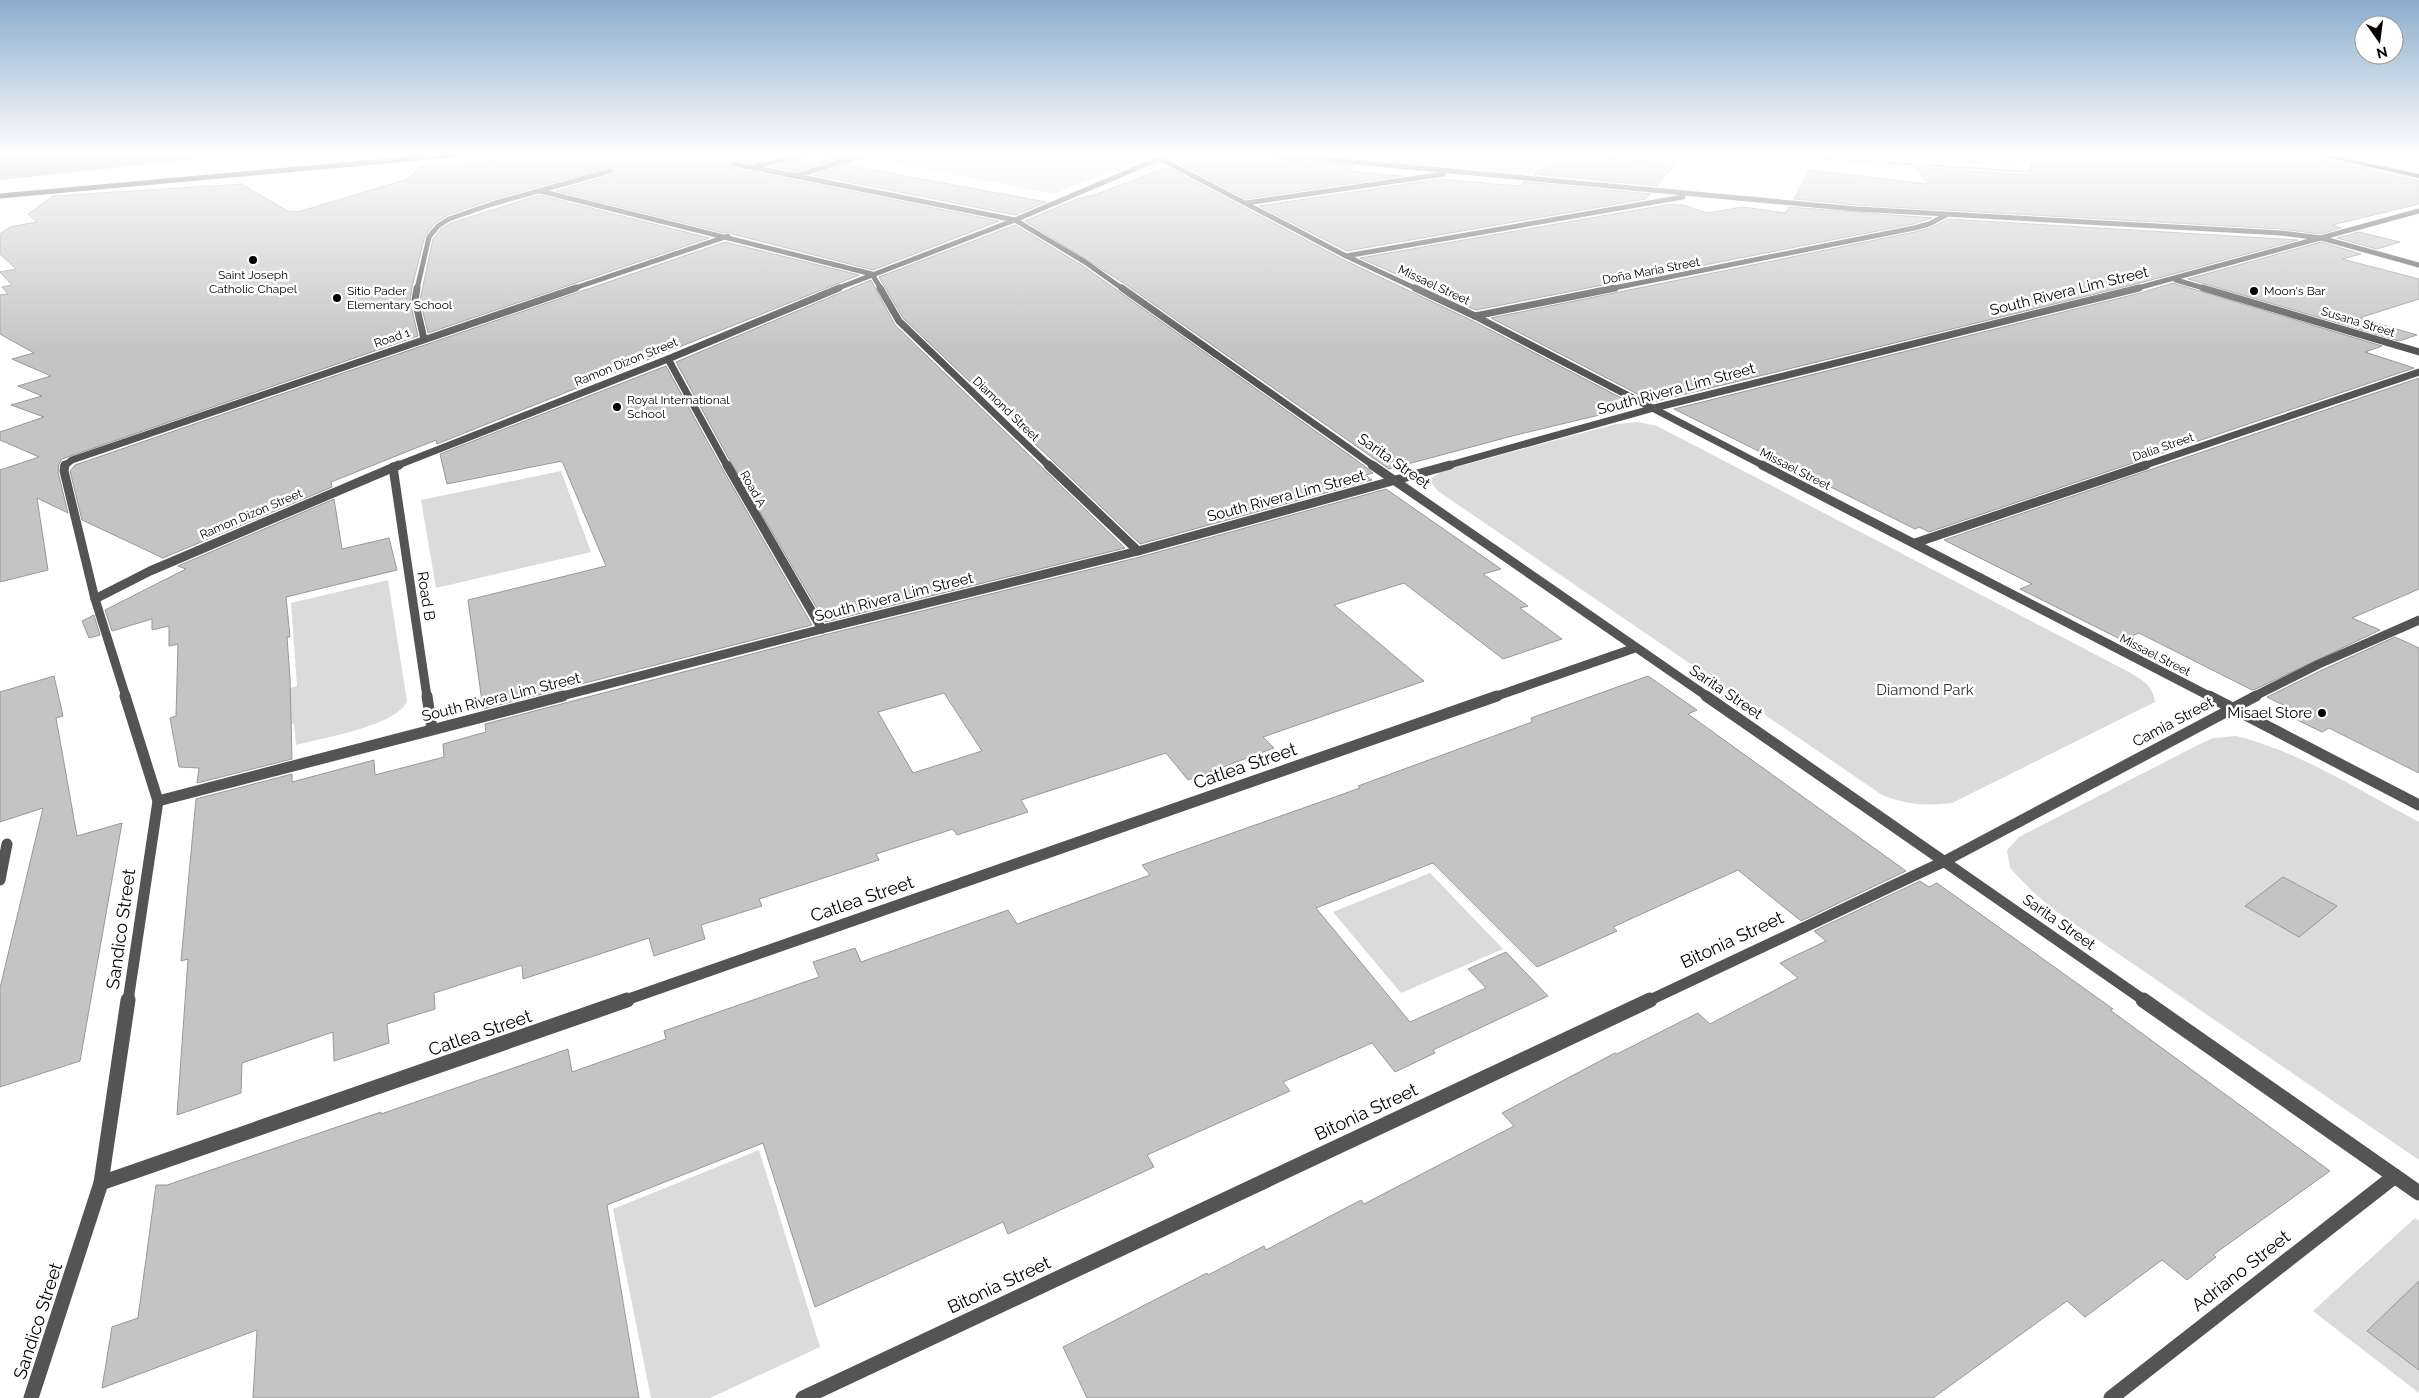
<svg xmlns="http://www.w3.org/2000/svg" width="2419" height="1398" font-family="Raleway,sans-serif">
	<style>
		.green { fill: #dbdbdb }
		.water { fill: #a2a2a2 }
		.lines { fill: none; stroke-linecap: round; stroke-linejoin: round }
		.stream { fill: #a2a2a2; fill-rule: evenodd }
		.building { fill: #c4c4c4; stroke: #989898; fill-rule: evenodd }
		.highway-casing { stroke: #dbdbdb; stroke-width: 3 }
		.lane { stroke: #545454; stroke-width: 11 }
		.street-far4 { stroke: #545454; stroke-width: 5 }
		.street-far3 { stroke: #545454; stroke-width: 7 }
		.street-far2 { stroke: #545454; stroke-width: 9 }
		.street-far1 { stroke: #545454; stroke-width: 11 }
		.street { stroke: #545454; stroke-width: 15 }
		.secondary { stroke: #212121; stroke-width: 5 }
		.highway { fill: #000; fill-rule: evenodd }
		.poi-dot { fill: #000; stroke: #fff; stroke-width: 2 }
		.labels { text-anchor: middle; stroke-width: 5; stroke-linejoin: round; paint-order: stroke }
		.far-street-label { font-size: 12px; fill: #000; stroke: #fff }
		.far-poi-label { font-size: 12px; fill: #000; stroke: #fff; text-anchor: start }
		.street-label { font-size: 15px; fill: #000; stroke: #fff }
		.park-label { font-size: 15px; fill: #323232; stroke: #fff }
		.poi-label { font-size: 15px; fill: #000; stroke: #fff; text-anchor: end }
		.near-street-label { font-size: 18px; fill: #000; stroke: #fff }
	</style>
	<rect width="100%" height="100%" fill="#fff"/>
	<g class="green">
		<polygon points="883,154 1153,154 1054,194 871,158"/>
		<polygon points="1383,154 1555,154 1527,175 1373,160"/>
		<polygon points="1859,154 2026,154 2021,166 1861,158"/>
		<path d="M1638,422L1657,426L2129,672C2142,680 2153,685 2155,702L1952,803C1924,806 1908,805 1882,795L1438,491L1429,480L1442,471L1616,424Z"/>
		<polygon points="561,471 591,552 436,588 421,500"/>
		<path d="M388,580L407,701C397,726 322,738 296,745L294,724L251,735L238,703L297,686L291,603Z"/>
		<path d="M2236,736C2301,752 2360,791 2419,822V1160L2050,907L2029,888L2010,868L2007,850L2019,837L2196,746L2213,738Z"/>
		<polygon points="1430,873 1503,949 1401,993 1333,912"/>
		<polygon points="759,1150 820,1347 710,1398 651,1398 613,1209"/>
		<polygon points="2415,1218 2419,1221 2419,1393 2313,1311"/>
	</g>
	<polygon class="water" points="0,154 245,154 0,180"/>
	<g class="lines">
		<g class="stream">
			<polygon points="1736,154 1764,154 2048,172 2045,174"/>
			<polygon points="2313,154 2323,154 2293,162 2290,160"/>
		</g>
	</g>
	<g class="building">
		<polygon points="496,154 787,154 754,163 734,160 731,165 734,168 999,221 873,270 732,234 729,232 724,233 556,191 612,175 614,170 611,167 491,200 448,215 435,223 425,236 412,287 410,301 418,336 62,459 59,464 58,472 68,513 37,498 48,570 0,582 0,470 39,457 0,440 0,432 44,417 11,405 42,396 18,386 51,376 12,359 34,353 0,334 0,295 8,294 2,287 12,285 0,272 16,269 0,254 0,234 10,227 37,222 28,214 53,196 242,184 289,212 301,211 408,179 420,166 495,161"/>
		<polygon points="1201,154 1265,154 1269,158 1355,166 1348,171 1402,176 1246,199 1178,163"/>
		<polygon points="1314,154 1377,154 1368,159"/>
		<polygon points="1560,154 1580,154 1675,164 1657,186 1534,174"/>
		<polygon points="2035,154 2296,154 2419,181 2419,204 2332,225 2341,228 2320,234 2281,229 1856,205 1794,199 1810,170 1928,184 1915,167 2027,175"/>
		<polygon points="808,158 828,162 795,172 772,167"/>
		<polygon points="846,165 992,192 1046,202 1015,215 813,175"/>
		<polygon points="1167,167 1344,260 1473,321 1637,406 1516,435 1389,469 1125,284 1025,221 1079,198 1094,195"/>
		<polygon points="1440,179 1519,186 1524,182 1650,194 1646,199 1347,251 1259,206"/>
		<polygon points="539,195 709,238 428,333 420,300 433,239 441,229 451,223"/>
		<polygon points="1671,204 1684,205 1707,213 1743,207 1786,213 1789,207 1932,218 1913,224 1476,310 1360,258"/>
		<polygon points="1948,219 2298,240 2140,283 1653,402 1491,318 1915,232 1930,228"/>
		<polygon points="1015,225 1083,266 1366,467 1373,473 1365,475 1372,480 1140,544 903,318 879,277"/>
		<polygon points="2359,232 2400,242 2377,249 2337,238"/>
		<polygon points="725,242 859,275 437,444 436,440 331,482 332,487 163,558 82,520 70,471 75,465"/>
		<polygon points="2321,242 2361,254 2342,259 2419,279 2419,299 2359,318 2417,335 2399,341 2188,279"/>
		<polygon points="871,280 895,325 1125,548 825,622 729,459 676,362"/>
		<polygon points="2173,283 2382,346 2365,352 2414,368 1929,532 1919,527 1915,529 1674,409 2140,293"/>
		<polygon points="666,366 722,468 812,625 483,709 468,600 606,566 562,461 447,484 440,454"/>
		<polygon points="2419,378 2419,589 2352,618 2380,630 2256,689 2252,690 2139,633 2122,640 2020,589 2032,584 1944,540"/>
		<path d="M1386,489L1501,569L1483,574L1528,606L1520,608L1562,639L1503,659L1404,583L1334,605L1424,681L1263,737L1274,748L1188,780L1166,753L1021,800L1028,812L957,835L953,829L876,854L879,860L759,899L762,906L701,925L705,939L654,956L649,938L523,979L522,965L434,993L435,1009L387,1024L389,1043L334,1061L333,1032L242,1063L241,1093L177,1115L188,959L181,961L196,799L292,774V782L374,760L375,775L444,757L443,744L486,732L485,724L824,635L1140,557ZM944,693L982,751L913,773L878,712Z"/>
		<polygon points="334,499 342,549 389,538 397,570 286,597 290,637 287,637 290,678 292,759 197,783 199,768 179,767 170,718 176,716 178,644 169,646 169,626 152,630 152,619 112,631 105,610 186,569 178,566"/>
		<polygon points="94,615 100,635 89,638 82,621"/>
		<polygon points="2395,637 2419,648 2419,773 2329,728 2322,732 2285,714 2293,710 2267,697 2322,670"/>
		<polygon points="54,676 63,716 56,718 77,836 122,823 80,1061 0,1087 0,988 43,808 0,822 0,692"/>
		<polygon points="1648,676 1697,710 1688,714 1906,871 1801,921 1738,870 1613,927 1617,931 1537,967 1433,863 1316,908 1410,1022 1486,988 1468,969 1506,952 1548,996 1433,1050 1435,1053 1395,1072 1372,1043 1283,1082 1290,1091 1147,1155 1154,1167 1008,1234 1003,1222 815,1307 763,1143 607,1205 639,1398 253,1398 257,1330 102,1388 112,1327 138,1318 156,1185 167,1185 381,1112 381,1114 568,1049 572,1072 666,1039 664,1031 819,977 813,962 855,948 861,962 1008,910 1017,924 1150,875 1142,865 1360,788 1358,786 1532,722 1531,718"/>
		<polygon points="2283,877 2337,906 2299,937 2245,906"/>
		<polygon points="1920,881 1929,887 1937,883 2113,1009 2110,1010 2330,1171 2213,1255 2216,1257 2187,1280 2162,1260 2085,1317 2067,1301 1933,1398 1087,1398 1063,1347 1207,1273 1208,1275 1264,1246 1266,1250 1361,1200 1364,1204 1514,1126 1502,1113 1615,1053 1617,1054 1698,1013 1710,1024 1798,978 1780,963 1826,941 1814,931"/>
		<polygon points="2419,1281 2419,1370 2367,1331"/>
	</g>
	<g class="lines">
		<defs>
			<polygon id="highway" points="2312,154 2323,154 2419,174 2419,178"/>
		</defs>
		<use href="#highway" class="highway-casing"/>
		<polyline class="lane" points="0,880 7,844"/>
		<g class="street-far4">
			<polyline points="810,154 847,158"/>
			<polyline points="1269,154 1856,209 2281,233 2321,238 2419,265"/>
			<polyline points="1159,158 1346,256 1417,289"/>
			<polyline points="735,164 1015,220 1085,262 1123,289"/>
			<polyline points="757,166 807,154"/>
			<polyline points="796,176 867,154"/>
			<polyline points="540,191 872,274 881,289"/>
			<polyline points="1246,203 1444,174"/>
			<polyline points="1346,256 1683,197"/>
			<polyline points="2176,280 2207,289"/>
			<polyline points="417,289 429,237 438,226 449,219 492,204 610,171"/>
			<polyline points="572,289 728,236"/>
			<polyline points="836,289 1015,220 1170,154"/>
			<polyline points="1609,289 1914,228 1929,224 1946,215"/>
			<polyline points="2134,289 2419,211"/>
		</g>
		<g class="street-far3">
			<polyline points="417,288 415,300 424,339"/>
			<polyline points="880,288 899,321 1049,466"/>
			<polyline points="1122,288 1374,466"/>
			<polyline points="1415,288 1475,316 1764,466"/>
			<polyline points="2203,288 2419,352"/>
			<polyline points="1475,316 1615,288"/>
			<polyline points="668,359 727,466"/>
			<polyline points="64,466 72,460 576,288"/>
			<polyline points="396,466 668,359 839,288"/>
			<polyline points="1446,466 1654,408 2139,288"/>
			<polyline points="2143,466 2419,372"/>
		</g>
		<g class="street-far2">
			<polyline points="65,465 64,471 95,599 126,697"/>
			<polyline points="727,465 822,629"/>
			<polyline points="1048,465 1138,551"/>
			<polyline points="1372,465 1708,697"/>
			<polyline points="1762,465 2211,697"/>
			<polyline points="393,467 427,697"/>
			<polyline points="1915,543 2146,465"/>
			<polyline points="95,599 150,571 399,465"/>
			<polyline points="558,697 822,629 1138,551 1450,465"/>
			<polyline points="1494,697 1635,648"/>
			<polyline points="2253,697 2319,664 2419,620"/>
		</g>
		<g class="street-far1">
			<polyline points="125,696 158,801 128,1001"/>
			<polyline points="427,696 432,729"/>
			<polyline points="1706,696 2145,1001"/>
			<polyline points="2209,696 2419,805"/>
			<polyline points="158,801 563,696"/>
			<polyline points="623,1001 1497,696"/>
			<polyline points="1648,1001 1945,861 2256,696"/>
		</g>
		<g class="street">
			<polyline points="2143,1000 2419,1193"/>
			<polyline points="101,1183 627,1000"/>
			<polyline points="31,1398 101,1183 128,1000"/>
			<polyline points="803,1398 1650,1000"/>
			<polyline points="2111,1398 2395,1176"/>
		</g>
		<polyline class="secondary" points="0,196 463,154"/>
		<use href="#highway" class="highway"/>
	</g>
	<linearGradient id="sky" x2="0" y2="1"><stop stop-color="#8cadcc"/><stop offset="0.44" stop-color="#fff"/><stop offset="1" stop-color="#fff" stop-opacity="0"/></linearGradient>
	<rect width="2419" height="350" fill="url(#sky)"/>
	<g class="poi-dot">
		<circle cx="253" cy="260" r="5"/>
		<circle cx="2254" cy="291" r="5"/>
		<circle cx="337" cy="298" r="5"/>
		<circle cx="617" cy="407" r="5"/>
		<circle cx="2322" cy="713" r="5"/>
	</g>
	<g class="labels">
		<g class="far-street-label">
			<text transform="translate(1651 271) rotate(-11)" y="4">Doña Maria Street</text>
			<text transform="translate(1434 285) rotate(25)" y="4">Missael Street</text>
			<text transform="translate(2358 322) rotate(17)" y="4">Susana Street</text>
			<text transform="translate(392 338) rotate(-19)" y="4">Road 1</text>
			<text transform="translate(626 362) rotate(-22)" y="4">Ramon Dizon Street</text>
			<text transform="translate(1006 409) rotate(44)" y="4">Diamond Street</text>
			<text transform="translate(2163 447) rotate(-19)" y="4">Dalia Street</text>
			<text transform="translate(1795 469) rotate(27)" y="4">Missael Street</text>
			<text transform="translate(753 489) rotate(60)" y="4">Road A</text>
			<text transform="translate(251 514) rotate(-23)" y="4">Ramon Dizon Street</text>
			<text transform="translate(2155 655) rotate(27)" y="4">Missael Street</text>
		</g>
		<g class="far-poi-label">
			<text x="253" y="279" text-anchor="middle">Saint Joseph<tspan x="253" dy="14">Catholic Chapel</tspan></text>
			<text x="347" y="295">Sitio Pader<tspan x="347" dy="14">Elementary School</tspan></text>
			<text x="2264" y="295">Moon's Bar</text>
			<text x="627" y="404">Royal International<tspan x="627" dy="14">School</tspan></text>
		</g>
		<g class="street-label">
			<text transform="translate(2069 291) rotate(-14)" y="5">South Rivera Lim Street</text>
			<text transform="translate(1676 389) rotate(-15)" y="5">South Rivera Lim Street</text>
			<text transform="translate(1394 461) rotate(35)" y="5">Sarita Street</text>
			<text transform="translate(1286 496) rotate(-15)" y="5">South Rivera Lim Street</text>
			<text transform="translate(426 596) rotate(81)" y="5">Road B</text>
			<text transform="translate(894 597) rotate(-14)" y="5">South Rivera Lim Street</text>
			<text transform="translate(1726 692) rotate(34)" y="5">Sarita Street</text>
			<text transform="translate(501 697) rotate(-14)" y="5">South Rivera Lim Street</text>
			<text transform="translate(2173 722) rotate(-28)" y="5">Camia Street</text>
			<text transform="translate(2059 922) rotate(35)" y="5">Sarita Street</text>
		</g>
		<g class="park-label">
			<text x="1925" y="695">Diamond Park</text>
		</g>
		<g class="poi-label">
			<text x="2312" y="718">Misael Store</text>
		</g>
		<g class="near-street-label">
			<text transform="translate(1245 766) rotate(-19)" y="6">Catlea Street</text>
			<text transform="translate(862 899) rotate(-19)" y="6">Catlea Street</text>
			<text transform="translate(121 929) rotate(-82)" y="6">Sandico Street</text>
			<text transform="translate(1732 940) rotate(-25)" y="6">Bitonia Street</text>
			<text transform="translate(480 1033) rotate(-19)" y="6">Catlea Street</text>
			<text transform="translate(1366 1112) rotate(-25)" y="6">Bitonia Street</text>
			<text transform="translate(2241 1271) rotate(-38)" y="6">Adriano Street</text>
			<text transform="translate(999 1285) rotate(-25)" y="6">Bitonia Street</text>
			<text transform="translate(38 1321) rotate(-72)" y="6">Sandico Street</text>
		</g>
	</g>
	<g transform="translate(2379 40) rotate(166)"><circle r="24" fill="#ffffff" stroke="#999999"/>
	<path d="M0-4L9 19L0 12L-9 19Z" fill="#000000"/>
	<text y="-8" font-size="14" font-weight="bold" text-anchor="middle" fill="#000000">N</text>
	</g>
</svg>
